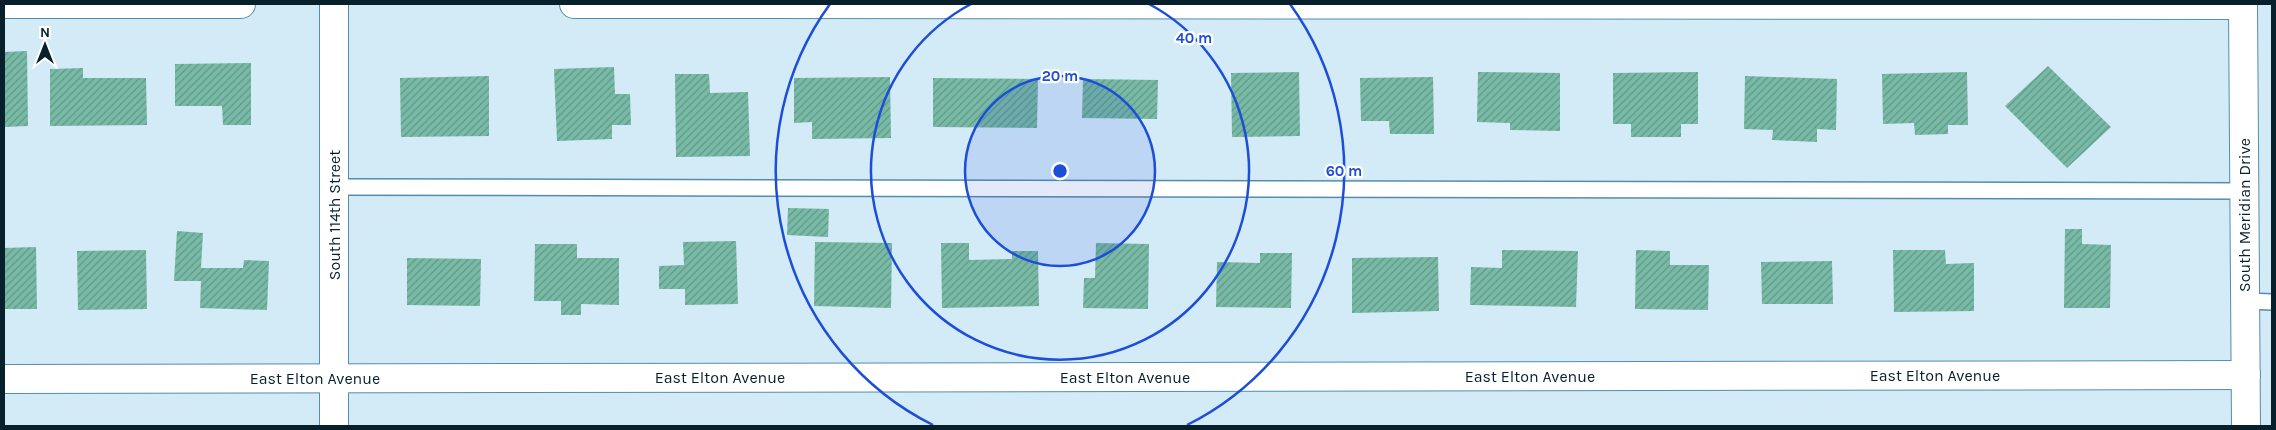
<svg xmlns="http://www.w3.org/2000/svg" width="2276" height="430" font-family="Karla,sans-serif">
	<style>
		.building { fill: url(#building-hatch) }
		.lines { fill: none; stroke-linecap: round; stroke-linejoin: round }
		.lane-casing { stroke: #548dab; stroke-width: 18 }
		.street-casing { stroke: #548dab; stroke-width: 30 }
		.secondary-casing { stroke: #548dab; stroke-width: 30 }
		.lane { stroke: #fff; stroke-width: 15 }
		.street { stroke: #fff; stroke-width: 28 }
		.secondary { stroke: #fff; stroke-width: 28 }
		.ring { fill: none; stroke: #1d4ed8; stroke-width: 2.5 }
		.labels { text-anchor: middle; stroke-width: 4.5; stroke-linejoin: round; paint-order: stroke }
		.street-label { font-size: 16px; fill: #07202b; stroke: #fff }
		.centre { fill: #1d4ed8; stroke: #fff; stroke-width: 2.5 }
		.ring-label { font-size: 15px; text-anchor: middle; font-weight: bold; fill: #1d4ed8; stroke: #fff; stroke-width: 4.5; stroke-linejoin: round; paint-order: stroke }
	</style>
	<defs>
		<pattern id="building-hatch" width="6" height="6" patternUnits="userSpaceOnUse" patternTransform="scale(1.25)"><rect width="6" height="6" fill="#78baa5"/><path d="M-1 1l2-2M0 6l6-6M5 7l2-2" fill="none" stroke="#609787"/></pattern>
	</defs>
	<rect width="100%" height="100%" fill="#d3eaf7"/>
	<g class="building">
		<polygon points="27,51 28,126 4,127 4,52"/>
		<polygon points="251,63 251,125 223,125 222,106 175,106 175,64"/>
		<polygon points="2048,66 2111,127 2067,168 2005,106"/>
		<polygon points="614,67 615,94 630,94 631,125 612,125 612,139 557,141 554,69"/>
		<polygon points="83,68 83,78 146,78 147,125 50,126 50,69"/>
		<polygon points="1299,72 1300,136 1232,137 1231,73"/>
		<polygon points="1478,72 1560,73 1560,131 1510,130 1510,123 1477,122"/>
		<polygon points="1698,72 1698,124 1681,124 1681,137 1631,137 1631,124 1613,124 1613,73"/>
		<polygon points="1967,72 1968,125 1948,125 1948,134 1915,135 1914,123 1883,124 1882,74"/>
		<polygon points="675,74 709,74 710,93 748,92 750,156 676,157"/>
		<polygon points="489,76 489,136 401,137 400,78"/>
		<polygon points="1745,76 1837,79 1836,130 1817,129 1817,142 1772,140 1773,130 1744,129"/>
		<polygon points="890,77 891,138 812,139 812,122 794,123 794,78"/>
		<polygon points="1433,77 1434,134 1390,134 1389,121 1361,121 1360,78"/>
		<polygon points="933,78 1038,79 1037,128 933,127"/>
		<polygon points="1083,79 1158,80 1157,119 1082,118"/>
		<polygon points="788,208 829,209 828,237 787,235"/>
		<polygon points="2065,229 2082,229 2082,244 2111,245 2110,308 2064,308"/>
		<polygon points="177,231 203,233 201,268 243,268 244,260 269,261 267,310 200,308 201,281 174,281"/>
		<polygon points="736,241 738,304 685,305 685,289 659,289 659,266 684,265 683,242"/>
		<polygon points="815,242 892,243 891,308 814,306"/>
		<polygon points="941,243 969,243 969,260 1012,259 1012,251 1038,251 1039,306 942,308"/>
		<polygon points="1096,243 1149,244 1148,309 1083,308 1084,278 1095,278"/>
		<polygon points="535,244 577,244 577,258 619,258 619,305 581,304 581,315 561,315 561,301 534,301"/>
		<polygon points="36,247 37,309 4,309 4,248"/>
		<polygon points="146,250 147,309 78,310 77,251"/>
		<polygon points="1502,250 1578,251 1576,307 1470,305 1471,267 1502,268"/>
		<polygon points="1636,250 1670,251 1670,265 1709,265 1708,310 1635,309"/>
		<polygon points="1893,250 1945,250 1946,264 1974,263 1974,311 1894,312"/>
		<polygon points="1260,253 1292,253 1291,308 1216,307 1217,262 1260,263"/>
		<polygon points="1438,257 1439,311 1352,313 1352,258"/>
		<polygon points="407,258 481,259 480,306 407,305"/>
		<polygon points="1832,261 1833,304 1762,304 1761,262"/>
	</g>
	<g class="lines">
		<defs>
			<g id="lane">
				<polyline points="334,187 2244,191"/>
				<polyline points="2245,301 2272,302"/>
			</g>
			<g id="street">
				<polyline points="4,4 241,4"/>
				<polyline points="334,4 334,426"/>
				<polyline points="574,4 2243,5"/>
				<polyline points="4,379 2246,375"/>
			</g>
			<polyline id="secondary" points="2243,4 2246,426"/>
		</defs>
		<use href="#lane" class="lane-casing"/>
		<use href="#street" class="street-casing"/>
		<use href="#secondary" class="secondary-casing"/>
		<use href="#lane" class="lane"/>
		<use href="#street" class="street"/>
		<use href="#secondary" class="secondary"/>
	</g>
	<circle cx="1060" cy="171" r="95" fill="#1d4ed8" fill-opacity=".12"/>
	<g class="ring">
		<circle cx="1060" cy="171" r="95"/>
		<path d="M1149 4A189 189 0 1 1 971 4"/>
		<path d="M933 425A284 284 0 0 1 830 4M1290 4A284 284 0 0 1 1187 425"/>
	</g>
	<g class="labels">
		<g class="street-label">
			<text transform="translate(334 215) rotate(-90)" y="6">South 114th Street</text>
			<text transform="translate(2244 215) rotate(-90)" y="6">South Meridian Drive</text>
			<text x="1935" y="381">East Elton Avenue</text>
			<text x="1530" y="382">East Elton Avenue</text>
			<text x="720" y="383">East Elton Avenue</text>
			<text x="1125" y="383">East Elton Avenue</text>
			<text x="315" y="384">East Elton Avenue</text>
		</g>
	</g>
	<circle cx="1060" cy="171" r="8" class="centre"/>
	<g class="ring-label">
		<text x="1194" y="43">40 m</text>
		<text x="1060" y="81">20 m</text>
		<text x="1344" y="176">60 m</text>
	</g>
	<rect width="2276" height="430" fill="none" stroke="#07202b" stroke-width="10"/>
	<g transform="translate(45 45)" stroke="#ffffff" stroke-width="4" paint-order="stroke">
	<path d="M0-4L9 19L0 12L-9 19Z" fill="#07202b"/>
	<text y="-8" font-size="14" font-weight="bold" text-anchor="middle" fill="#07202b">N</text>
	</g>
</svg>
